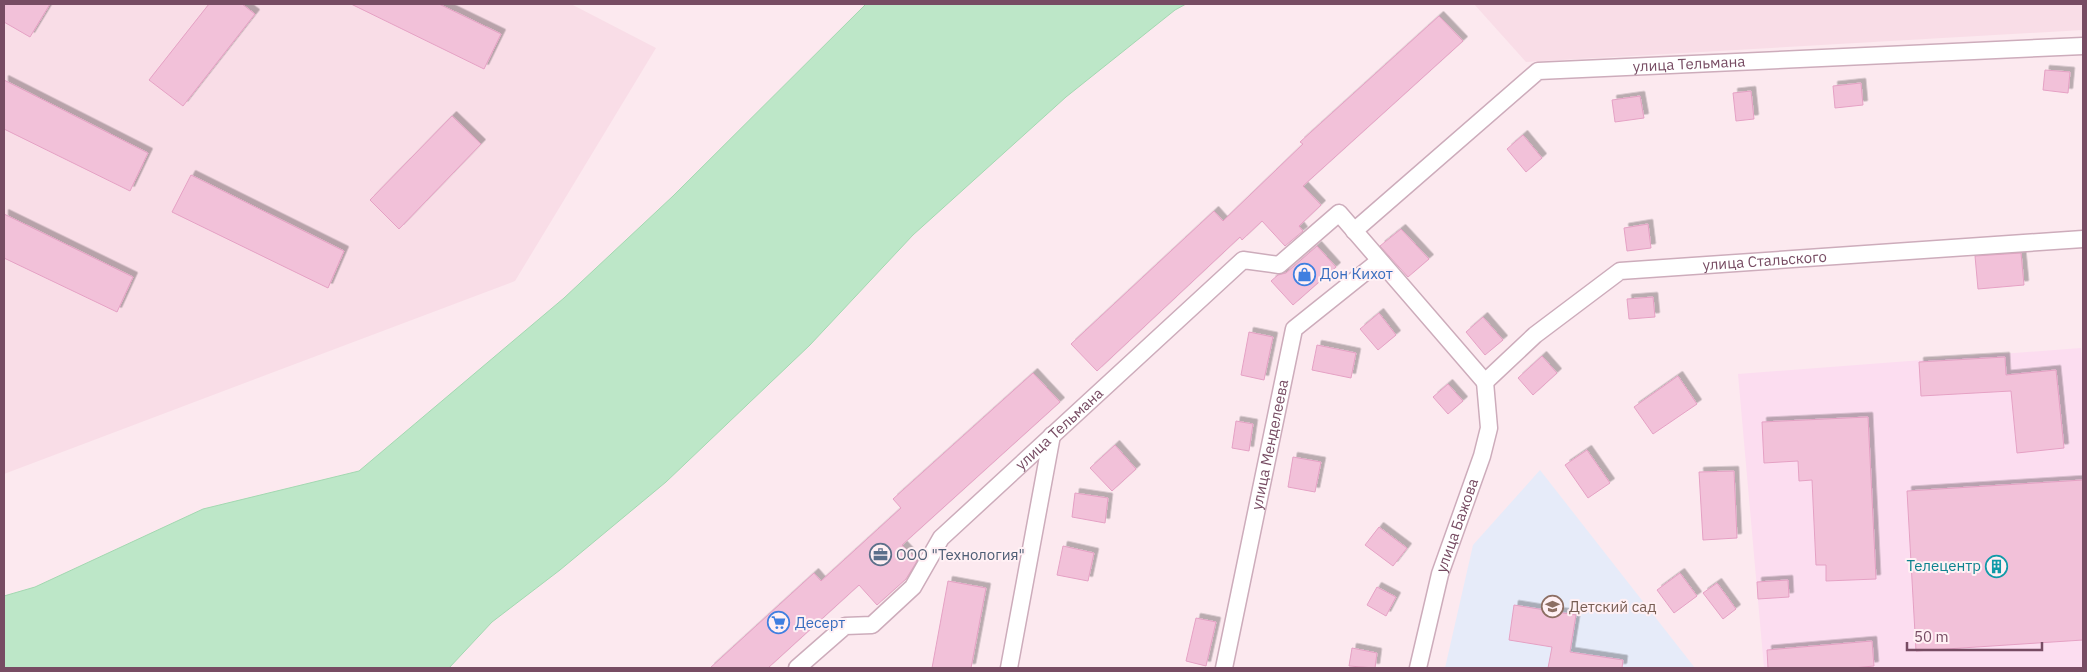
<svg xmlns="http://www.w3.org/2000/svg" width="2087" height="672" font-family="'IBM Plex Sans',sans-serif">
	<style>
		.residential { fill: #f9dde7 }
		.commercial { fill: #fcddf0 }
		.education { fill: #e6ebf9 }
		.water { fill: #bde7c8; stroke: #a3d8b1 }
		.building { fill: #f2c1d9; stroke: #e5a1c4; filter: url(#shadow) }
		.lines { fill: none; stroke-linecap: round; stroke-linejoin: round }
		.minor-casing { stroke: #cdacbb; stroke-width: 19 }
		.minor { stroke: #fff; stroke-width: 16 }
		.labels { text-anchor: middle; stroke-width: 4; stroke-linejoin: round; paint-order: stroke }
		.street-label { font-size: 15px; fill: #774c63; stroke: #fff0f4 }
		.shop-label { font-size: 15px; fill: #366cbe; stroke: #fff0f4; text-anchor: start }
		.service-label { font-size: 15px; fill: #4e5e75; stroke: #fff0f4; text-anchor: start }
		.culture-label { font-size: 15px; fill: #0d838f; stroke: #fff0f4; text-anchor: end }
		.education-label { font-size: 15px; fill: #785e54; stroke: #fff0f4; text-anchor: start }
	</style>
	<defs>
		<filter id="shadow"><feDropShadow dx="4.5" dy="-4.5" stdDeviation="0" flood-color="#0004"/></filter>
	</defs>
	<rect width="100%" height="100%" fill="#fce9ef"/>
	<g class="residential">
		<polygon points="4,4 571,4 656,48 515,281 4,474"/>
		<polygon points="1474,4 2083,4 2083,30 1526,62"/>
	</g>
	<polygon class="commercial" points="2081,348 2083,377 2083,668 1764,668 1738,374"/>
	<polygon class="education" points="1540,470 1695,668 1445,668 1473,545"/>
	<polygon class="water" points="866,4 1186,4 1175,10 1066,97 913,235 810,345 666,482 560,570 492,622 449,668 4,668 4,596 35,587 203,509 359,471 564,298 673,196"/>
	<g class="building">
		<polygon points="4,4 50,4 30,37 4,22"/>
		<polygon points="209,4 242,4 255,14 183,106 149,80"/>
		<polygon points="351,4 439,4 501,34 484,69"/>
		<polygon points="1439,16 1463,41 1303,186 1321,205 1299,226 1303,231 1285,246 1262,221 1242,240 1240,237 1097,371 1071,344 1214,211 1223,221 1303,144 1300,142"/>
		<polygon points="2045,70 2070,72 2068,93 2043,90"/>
		<polygon points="4,80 148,153 130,191 4,129"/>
		<polygon points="1861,83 1863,105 1835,108 1833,86"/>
		<polygon points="1751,91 1754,119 1736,121 1733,93"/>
		<polygon points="1640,96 1644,118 1615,122 1612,100"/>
		<polygon points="452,116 481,144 399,229 370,200"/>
		<polygon points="1523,135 1542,158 1526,172 1507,149"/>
		<polygon points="191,175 344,251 328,288 172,212"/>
		<polygon points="4,214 133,277 117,312 4,258"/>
		<polygon points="1648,224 1651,248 1627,251 1624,228"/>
		<polygon points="1401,229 1429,259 1408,277 1380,246"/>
		<polygon points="1317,246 1336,267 1293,305 1271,281 1278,275 1286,273"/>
		<polygon points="2021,253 2024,285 1978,289 1975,256"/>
		<polygon points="1653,297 1655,317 1629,319 1627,299"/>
		<polygon points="1379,313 1396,335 1378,350 1360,329"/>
		<polygon points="1483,317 1503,340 1485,355 1466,332"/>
		<polygon points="1249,332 1273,337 1264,380 1241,375"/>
		<polygon points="1317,345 1356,353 1351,378 1312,370"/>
		<polygon points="1542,356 1557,373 1533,395 1518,378"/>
		<polygon points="2005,357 2006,375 2056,370 2064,448 2017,453 2011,391 1921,396 1919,362"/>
		<polygon points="1033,373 1060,402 902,545 917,561 906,579 877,605 859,585 768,668 710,668 814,573 821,581 901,508 893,499"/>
		<polygon points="1678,376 1697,404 1653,434 1634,407"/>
		<polygon points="1448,384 1463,401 1448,414 1433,397"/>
		<polygon points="1868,417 1876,579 1826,581 1826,565 1816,565 1812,480 1799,481 1798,461 1764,463 1762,422"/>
		<polygon points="1236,421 1253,424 1249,451 1232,448"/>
		<polygon points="1115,445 1136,469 1112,491 1090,468"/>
		<polygon points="1587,450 1610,483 1588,498 1565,465"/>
		<polygon points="1293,457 1321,462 1315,492 1288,487"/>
		<polygon points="1734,471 1737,538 1703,540 1699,472"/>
		<polygon points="2083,480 2083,640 1916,651 1907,491"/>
		<polygon points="1075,493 1108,498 1105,523 1072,517"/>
		<polygon points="1379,527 1407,548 1393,566 1365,545"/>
		<polygon points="1063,546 1094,553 1088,581 1057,575"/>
		<polygon points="1680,573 1697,596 1674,613 1657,590"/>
		<polygon points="1788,580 1789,597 1758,599 1757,582"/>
		<polygon points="948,581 986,588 971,668 932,668"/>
		<polygon points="1717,583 1736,609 1723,619 1703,593"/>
		<polygon points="1377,587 1396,597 1386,616 1367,605"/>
		<polygon points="1514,605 1576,615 1570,652 1623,660 1622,668 1548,668 1552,647 1509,640"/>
		<polygon points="1196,618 1216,622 1206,666 1186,661"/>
		<polygon points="1872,641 1874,666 1853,668 1768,668 1767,650"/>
		<polygon points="1352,648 1377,653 1375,668 1349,666"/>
	</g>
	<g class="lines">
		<defs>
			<g id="minor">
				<path id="s1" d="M1354,231L1538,71L2083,46"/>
				<path id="s2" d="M1485,382L1535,335L1620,271L2083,239"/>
				<path id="s3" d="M797,668L845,626L872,625L913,587L941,538L1243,260L1279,265L1339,213L1485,382"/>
				<polyline points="1009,668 1052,435"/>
				<path id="s4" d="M1224,668L1294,329L1379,261"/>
				<path id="s5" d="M1418,668L1440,574L1482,456L1489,428L1485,382"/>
			</g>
		</defs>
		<use href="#minor" class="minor-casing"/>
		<use href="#minor" class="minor"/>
	</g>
	<defs>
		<symbol id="shop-ring" viewBox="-11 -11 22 22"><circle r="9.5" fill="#fff0f4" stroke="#3f7fe0" stroke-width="1.5"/><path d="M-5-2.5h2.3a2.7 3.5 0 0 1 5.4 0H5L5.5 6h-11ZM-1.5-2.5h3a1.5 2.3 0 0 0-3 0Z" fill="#3f7fe0"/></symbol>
		<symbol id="office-ring" viewBox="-11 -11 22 22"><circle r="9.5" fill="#fff0f4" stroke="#5c6f8a" stroke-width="1.5"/><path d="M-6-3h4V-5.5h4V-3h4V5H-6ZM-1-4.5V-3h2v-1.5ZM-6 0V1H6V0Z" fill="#5c6f8a"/></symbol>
		<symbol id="building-ring" viewBox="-11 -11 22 22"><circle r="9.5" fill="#fff0f4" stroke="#0f9aa8" stroke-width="1.5"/><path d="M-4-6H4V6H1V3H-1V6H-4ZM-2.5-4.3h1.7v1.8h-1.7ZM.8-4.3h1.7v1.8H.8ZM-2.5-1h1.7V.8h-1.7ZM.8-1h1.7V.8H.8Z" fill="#0f9aa8"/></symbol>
		<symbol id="school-ring" viewBox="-11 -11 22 22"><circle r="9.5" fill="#fff0f4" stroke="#8d6e63" stroke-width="1.5"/><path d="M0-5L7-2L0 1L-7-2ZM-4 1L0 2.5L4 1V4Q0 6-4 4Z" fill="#8d6e63"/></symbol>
		<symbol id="supermarket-ring" viewBox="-11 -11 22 22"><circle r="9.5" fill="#fff0f4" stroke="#3f7fe0" stroke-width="1.5"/><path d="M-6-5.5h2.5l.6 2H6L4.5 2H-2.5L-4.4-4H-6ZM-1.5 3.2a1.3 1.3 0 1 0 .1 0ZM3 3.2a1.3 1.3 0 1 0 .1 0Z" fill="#3f7fe0"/></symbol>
	</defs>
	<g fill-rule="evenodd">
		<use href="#shop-ring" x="1292" y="262" width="25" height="25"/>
		<use href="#office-ring" x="868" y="542" width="25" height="25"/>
		<use href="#building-ring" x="1984" y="554" width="25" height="25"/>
		<use href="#school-ring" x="1540" y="594" width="25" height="25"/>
		<use href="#supermarket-ring" x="766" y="610" width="25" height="25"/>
	</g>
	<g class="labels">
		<g class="street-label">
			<text dy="5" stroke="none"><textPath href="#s1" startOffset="395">улица Тельмана</textPath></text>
			<text dy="5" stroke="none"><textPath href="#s2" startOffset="320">улица Стальского</textPath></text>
			<text dy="5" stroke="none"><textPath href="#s3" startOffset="364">улица Тельмана</textPath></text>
			<text dy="5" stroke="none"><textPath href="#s4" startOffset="228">улица Менделеева</textPath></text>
			<text dy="5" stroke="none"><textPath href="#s5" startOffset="148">улица Бажова</textPath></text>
		</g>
		<g class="shop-label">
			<text x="1320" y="279">Дон Кихот</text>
			<text x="795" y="628">Десерт</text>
		</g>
		<g class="service-label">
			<text x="896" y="560">ООО "Технология"</text>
		</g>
		<g class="culture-label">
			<text x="1981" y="571">Телецентр</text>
		</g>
		<g class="education-label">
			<text x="1569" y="612">Детский сад</text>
		</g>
	</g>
	<rect width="2087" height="672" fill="none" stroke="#774c63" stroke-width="10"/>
	<path d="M1907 642v8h135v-8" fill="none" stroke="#774c63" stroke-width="2.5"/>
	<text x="1914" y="642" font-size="15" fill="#774c63" stroke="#fff0f4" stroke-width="4" paint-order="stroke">50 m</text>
</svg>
